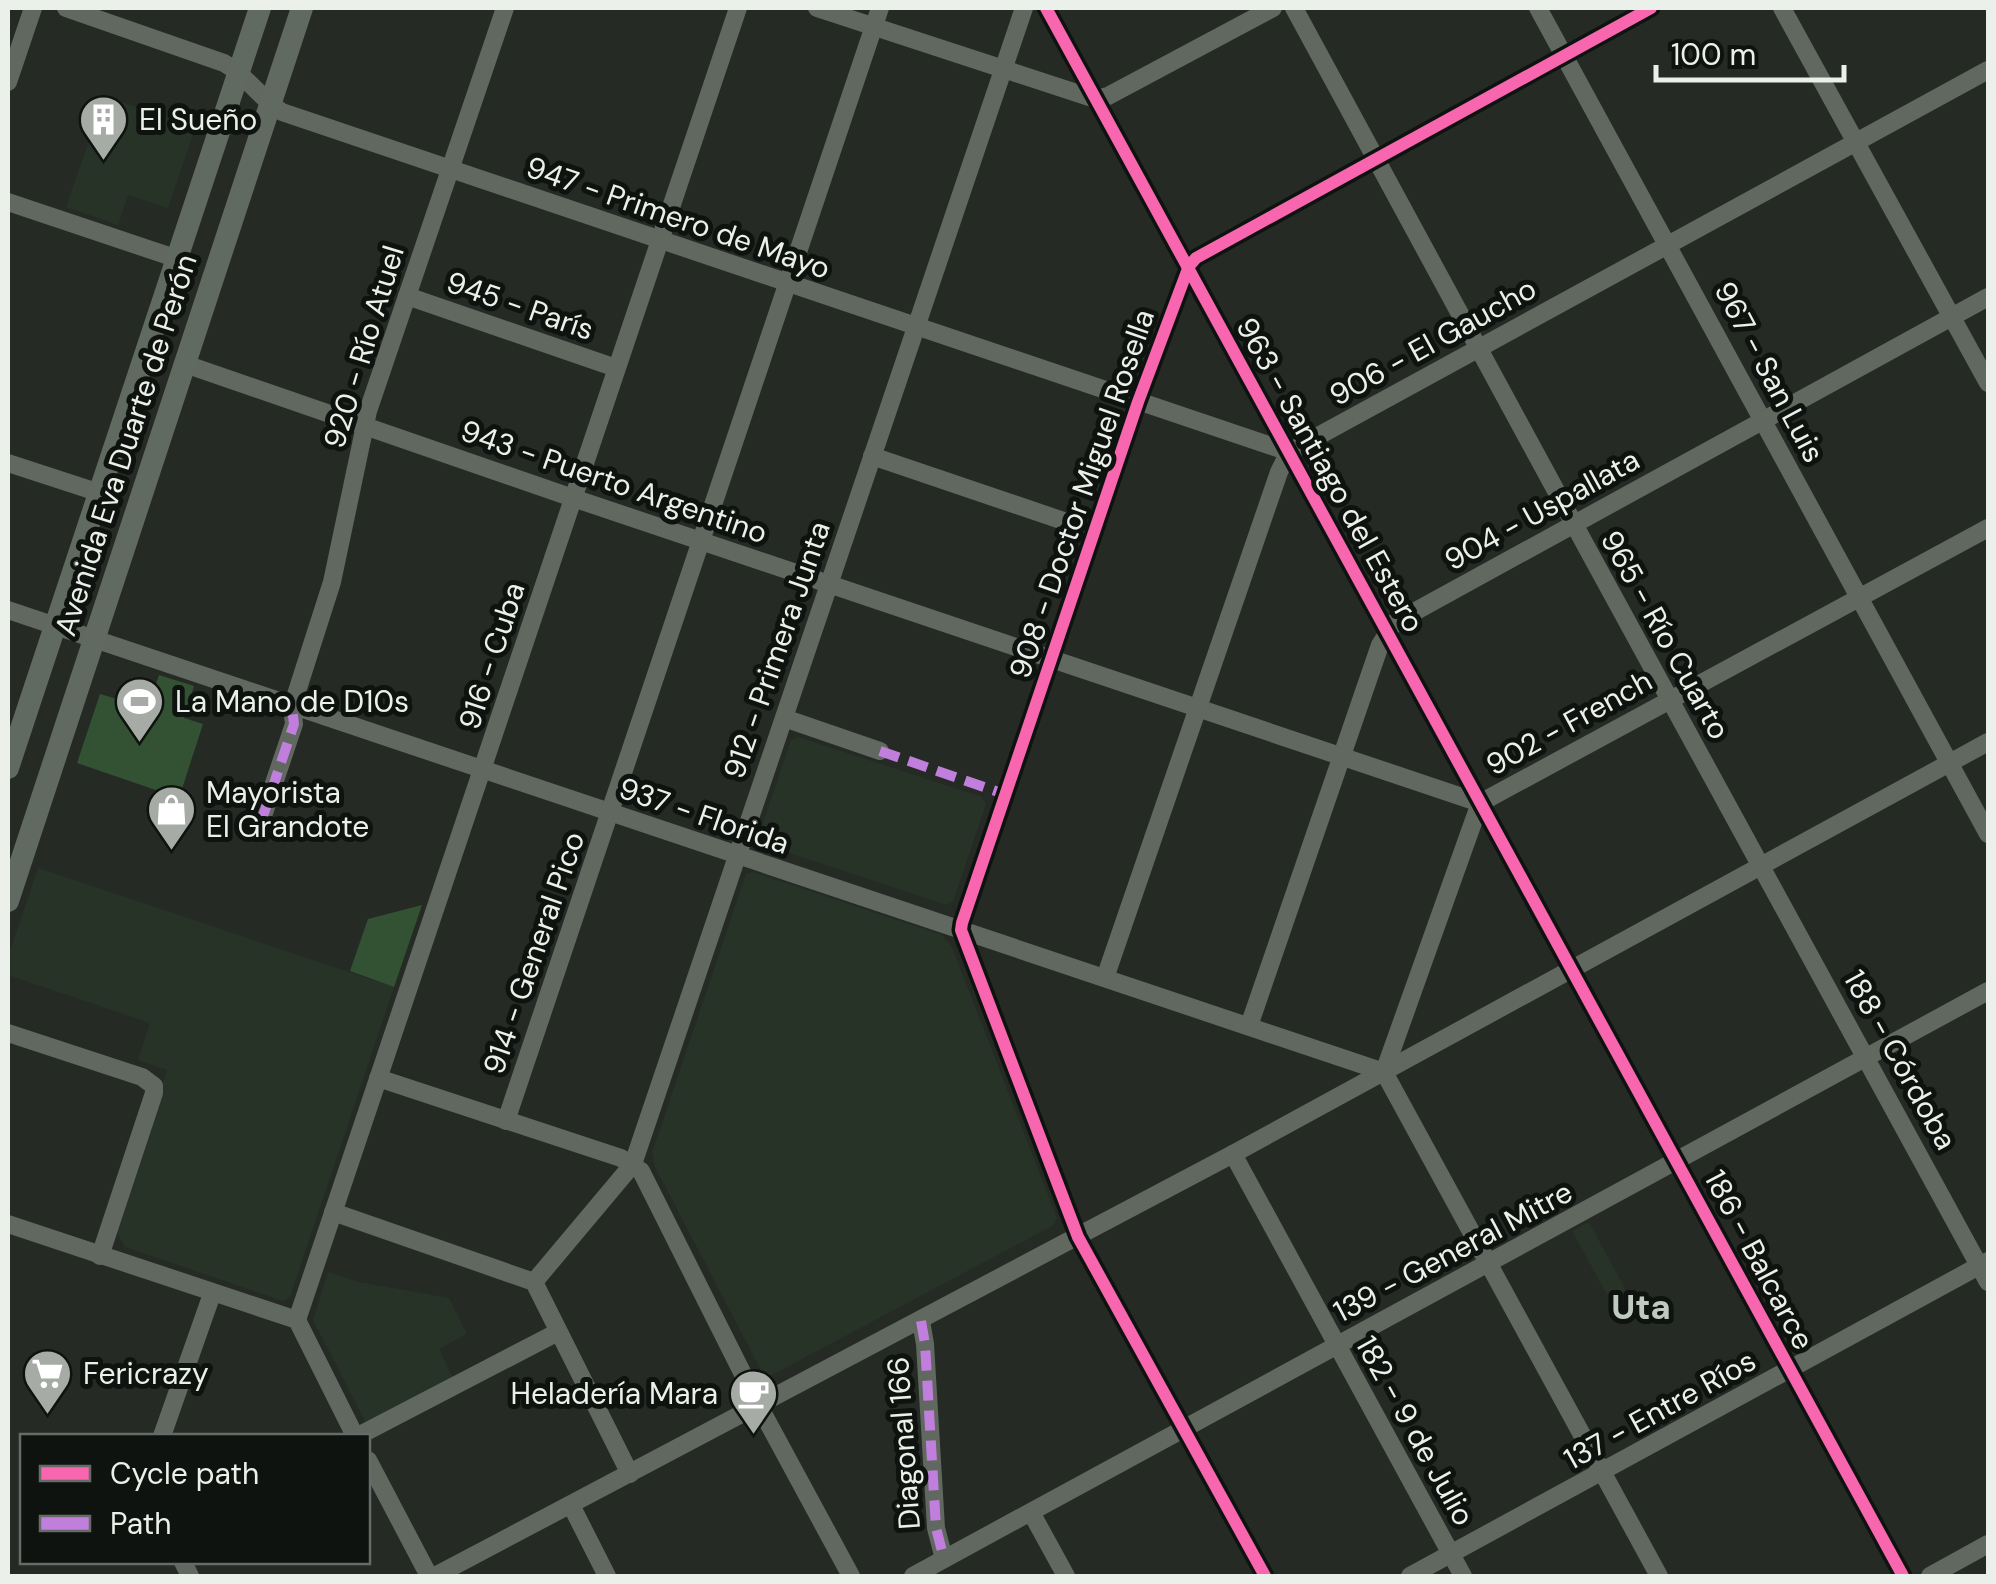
<svg xmlns="http://www.w3.org/2000/svg" width="1996" height="1584" font-family="'DM Sans',sans-serif">
	<style>
		.built { fill: #273327 }
		.green { fill: #335234 }
		.lines { fill: none; stroke-linecap: round; stroke-linejoin: round }
		.minor { stroke: #606860; stroke-width: 18 }
		.major { stroke: #606a60; stroke-width: 22 }
		.quiet { stroke: #c07fdc; stroke-width: 10; stroke-dasharray: 20 10; stroke-linecap: butt }
		.cycleway-casing { stroke: #0f130f; stroke-width: 19 }
		.cycleway { stroke: #f766af; stroke-width: 12 }
		.labels { text-anchor: middle; stroke-width: 10; stroke-linejoin: round; paint-order: stroke }
		.poi-label { font-size: 30px; fill: #ebf0ea; stroke: #0f130f; text-anchor: start }
		.street-label { font-size: 30px; fill: #ebf0ea; stroke: #0f130f }
		.quarter-label { font-size: 35px; font-weight: bold; fill: #bfc9bf; stroke: #0f130f }
	</style>
	<rect width="100%" height="100%" fill="#252a25"/>
	<g class="built">
		<polygon points="122,102 195,129 168,208 128,195 118,225 66,207 96,121 114,127"/>
		<polygon points="798,737 982,797 986,804 953,902 946,905 762,844 758,838 791,740"/>
		<polygon points="38,868 394,987 290,1297 283,1301 125,1247 115,1229 167,1070 138,1060 150,1023 8,975 8,957"/>
		<polygon points="753,872 942,935 952,947 1057,1218 1054,1225 770,1376 763,1374 655,1167 652,1153 746,874"/>
		<polygon points="1589,1222 1630,1298 1614,1307 1572,1231"/>
		<polygon points="328,1272 359,1282 449,1298 467,1334 439,1349 453,1378 366,1423 313,1320"/>
	</g>
	<g class="green">
		<polygon points="159,675 194,686 184,718 203,724 179,798 77,763 100,694 148,708"/>
		<polygon points="422,905 394,987 350,971 368,919"/>
	</g>
	<g class="lines">
		<g class="minor">
			<path d="M66,8L224,63C247,76 260,98 282,112L1289,452"/>
			<polyline points="817,8 1095,99"/>
			<polyline points="1046,8 1903,1576"/>
			<path d="M1294,8C1523,434 1757,857 1988,1282"/>
			<polyline points="1538,8 1988,834"/>
			<polyline points="1782,8 1988,383"/>
			<polyline points="8,82 33,8"/>
			<polyline points="1095,99 1108,96 1273,8"/>
			<polyline points="8,202 178,259"/>
			<polyline points="407,296 616,368"/>
			<polyline points="185,364 573,498 1480,803"/>
			<polyline points="872,456 1093,531"/>
			<polyline points="8,463 100,493"/>
			<polyline points="8,610 1384,1072"/>
			<polyline points="784,718 880,751"/>
			<polyline points="262,819 294,724 292,707 332,582 368,411 505,8"/>
			<polyline points="1105,978 1279,472 1289,452 1988,70"/>
			<polyline points="1249,1026 1380,645 1394,623 1988,297"/>
			<polyline points="8,1033 142,1077 154,1086 154,1093 100,1256"/>
			<polyline points="1384,1072 1480,803 1988,528"/>
			<polyline points="1384,1072 1659,1576"/>
			<polyline points="378,1078 621,1158 641,1171 759,1406 851,1576"/>
			<polyline points="506,1121 880,8"/>
			<polyline points="1233,1154 1463,1576"/>
			<polyline points="333,1212 534,1282 630,1474"/>
			<polyline points="8,1224 297,1320 355,1436"/>
			<polyline points="534,1282 633,1164 1024,8"/>
			<polyline points="297,1320 738,8"/>
			<polyline points="921,1321 925,1344 936,1528 944,1559"/>
			<polyline points="162,1436 212,1294"/>
			<polyline points="358,1436 558,1332"/>
			<polyline points="368,1460 429,1576"/>
			<polyline points="571,1505 607,1576"/>
			<polyline points="1032,1514 1066,1576"/>
			<polyline points="183,1562 190,1576"/>
			<polyline points="435,1576 1233,1154 1988,742"/>
			<polyline points="913,1576 1988,991"/>
			<polyline points="1265,1576 1078,1237 961,930 962,923 1138,402 1189,266 1196,258 1651,8"/>
			<polyline points="1410,1576 1988,1261"/>
			<polyline points="1930,1576 1988,1544"/>
		</g>
		<g class="major">
			<polyline points="8,768 260,8"/>
			<polyline points="8,901 302,8"/>
		</g>
		<g class="quiet">
			<polyline points="880,751 1004,794"/>
			<polyline points="262,819 294,724 292,707"/>
			<polyline points="921,1321 925,1344 936,1528 944,1559"/>
		</g>
		<defs>
			<g id="cycleway">
				<polyline points="1046,8 1903,1576"/>
				<polyline points="1265,1576 1078,1237 961,930 962,923 1138,402 1189,266 1196,258 1651,8"/>
			</g>
		</defs>
		<use href="#cycleway" class="cycleway-casing"/>
		<use href="#cycleway" class="cycleway"/>
	</g>
	<defs>
		<symbol id="building-pin" viewBox="-11 -11 22 30"><path d="M0 17L-7.5 6A9.5 9.5 0 1 1 7.5 6Z" fill="#a6aba5" stroke="#0f130f"/><path d="M-4-6H4V6H1V3H-1V6H-4ZM-2.5-4.3h1.7v1.8h-1.7ZM.8-4.3h1.7v1.8H.8ZM-2.5-1h1.7V.8h-1.7ZM.8-1h1.7V.8H.8Z" fill="#fff"/></symbol>
		<symbol id="stadium-pin" viewBox="-11 -11 22 30"><path d="M0 17L-7.5 6A9.5 9.5 0 1 1 7.5 6Z" fill="#a6aba5" stroke="#0f130f"/><path d="M0-5a6.5 5 0 1 0 0 10a6.5 5 0 1 0 0-10ZM-3.5-1.8h7v3.6h-7Z" fill="#fff"/></symbol>
		<symbol id="shop-pin" viewBox="-11 -11 22 30"><path d="M0 17L-7.5 6A9.5 9.5 0 1 1 7.5 6Z" fill="#a6aba5" stroke="#0f130f"/><path d="M-5-2.5h2.3a2.7 3.5 0 0 1 5.4 0H5L5.5 6h-11ZM-1.5-2.5h3a1.5 2.3 0 0 0-3 0Z" fill="#fff"/></symbol>
		<symbol id="supermarket-pin" viewBox="-11 -11 22 30"><path d="M0 17L-7.5 6A9.5 9.5 0 1 1 7.5 6Z" fill="#a6aba5" stroke="#0f130f"/><path d="M-6-5.5h2.5l.6 2H6L4.5 2H-2.5L-4.4-4H-6ZM-1.5 3.2a1.3 1.3 0 1 0 .1 0ZM3 3.2a1.3 1.3 0 1 0 .1 0Z" fill="#fff"/></symbol>
		<symbol id="cafe-pin" viewBox="-11 -11 22 30"><path d="M0 17L-7.5 6A9.5 9.5 0 1 1 7.5 6Z" fill="#a6aba5" stroke="#0f130f"/><path d="M-5.5-4.5H6V0H3Q3 3.5 0 3.5H-2.5Q-5.5 3.5-5.5 0ZM3-3.2v2h1.7v-2ZM-6 4.5H4V6H-6Z" fill="#fff"/></symbol>
	</defs>
	<g fill-rule="evenodd">
		<use href="#building-pin" x="76" y="92" width="55" height="75"/>
		<use href="#stadium-pin" x="112" y="674" width="55" height="75"/>
		<use href="#shop-pin" x="144" y="782" width="55" height="75"/>
		<use href="#supermarket-pin" x="20" y="1346" width="55" height="75"/>
		<use href="#cafe-pin" x="726" y="1366" width="55" height="75"/>
	</g>
	<g class="labels">
		<g class="poi-label">
			<text x="139" y="130">El Sueño</text>
			<text x="175" y="712">La Mano de D10s</text>
			<text x="206" y="803">Mayorista<tspan x="206" dy="34">El Grandote</tspan></text>
			<text x="83" y="1384">Fericrazy</text>
			<text x="718" y="1404" text-anchor="end">Heladería Mara</text>
		</g>
		<g class="street-label">
			<text transform="translate(678 218) rotate(19)" y="10">947 - Primero de Mayo</text>
			<text transform="translate(520 306) rotate(19)" y="10">945 - París</text>
			<text transform="translate(1433 342) rotate(-29)" y="10">906 - El Gaucho</text>
			<text transform="translate(364 347) rotate(-73)" y="10">920 - Río Atuel</text>
			<text transform="translate(1769 372) rotate(62)" y="10">967 - San Luis</text>
			<text transform="translate(126 445) rotate(-72)" y="10">Avenida Eva Duarte de Perón</text>
			<text transform="translate(1330 475) rotate(61)" y="10">963 - Santiago del Estero</text>
			<text transform="translate(614 482) rotate(19)" y="10">943 - Puerto Argentino</text>
			<text transform="translate(1082 494) rotate(-71)" y="10">908 - Doctor Miguel Rosella</text>
			<text transform="translate(1542 510) rotate(-29)" y="10">904 - Uspallata</text>
			<text transform="translate(1665 635) rotate(61)" y="10">965 - Río Cuarto</text>
			<text transform="translate(777 650) rotate(-71)" y="10">912 - Primera Junta</text>
			<text transform="translate(492 656) rotate(-72)" y="10">916 - Cuba</text>
			<text transform="translate(1569 723) rotate(-29)" y="10">902 - French</text>
			<text transform="translate(704 816) rotate(19)" y="10">937 - Florida</text>
			<text transform="translate(534 953) rotate(-71)" y="10">914 - General Pico</text>
			<text transform="translate(1900 1060) rotate(61)" y="10">188 - Córdoba</text>
			<text transform="translate(1453 1252) rotate(-28)" y="10">139 - General Mitre</text>
			<text transform="translate(1759 1260) rotate(62)" y="10">186 - Balcarce</text>
			<text transform="translate(1660 1410) rotate(-29)" y="10">137 - Entre Ríos</text>
			<text transform="translate(1415 1431) rotate(61)" y="10">182 - 9 de Julio</text>
			<text transform="translate(904 1443) rotate(-94)" y="10">Diagonal 166</text>
		</g>
		<g class="quarter-label">
			<text x="1641" y="1319">Uta</text>
		</g>
	</g>
	<rect width="1996" height="1584" fill="none" stroke="#ebf0ea" stroke-width="20"/>
	<rect x="20" y="1434" width="350" height="130" fill="#0f130f" stroke="#676b67" stroke-width="2.5"/>
	<rect x="40" y="1466" width="50" height="15" fill="#f766af" stroke="#676b67" stroke-width="2.5"/>
	<text x="110" y="1484" font-size="30" fill="#ebf0ea">Cycle path</text>
	<rect x="40" y="1516" width="50" height="15" fill="#c07fdc" stroke="#676b67" stroke-width="2.5"/>
	<text x="110" y="1534" font-size="30" fill="#ebf0ea">Path</text>
	<path d="M1656 65v15h188v-15" fill="none" stroke="#ebf0ea" stroke-width="5"/>
	<text x="1671" y="65" font-size="30" fill="#ebf0ea" stroke="#0f130f" stroke-width="8" paint-order="stroke">100 m</text>
</svg>
